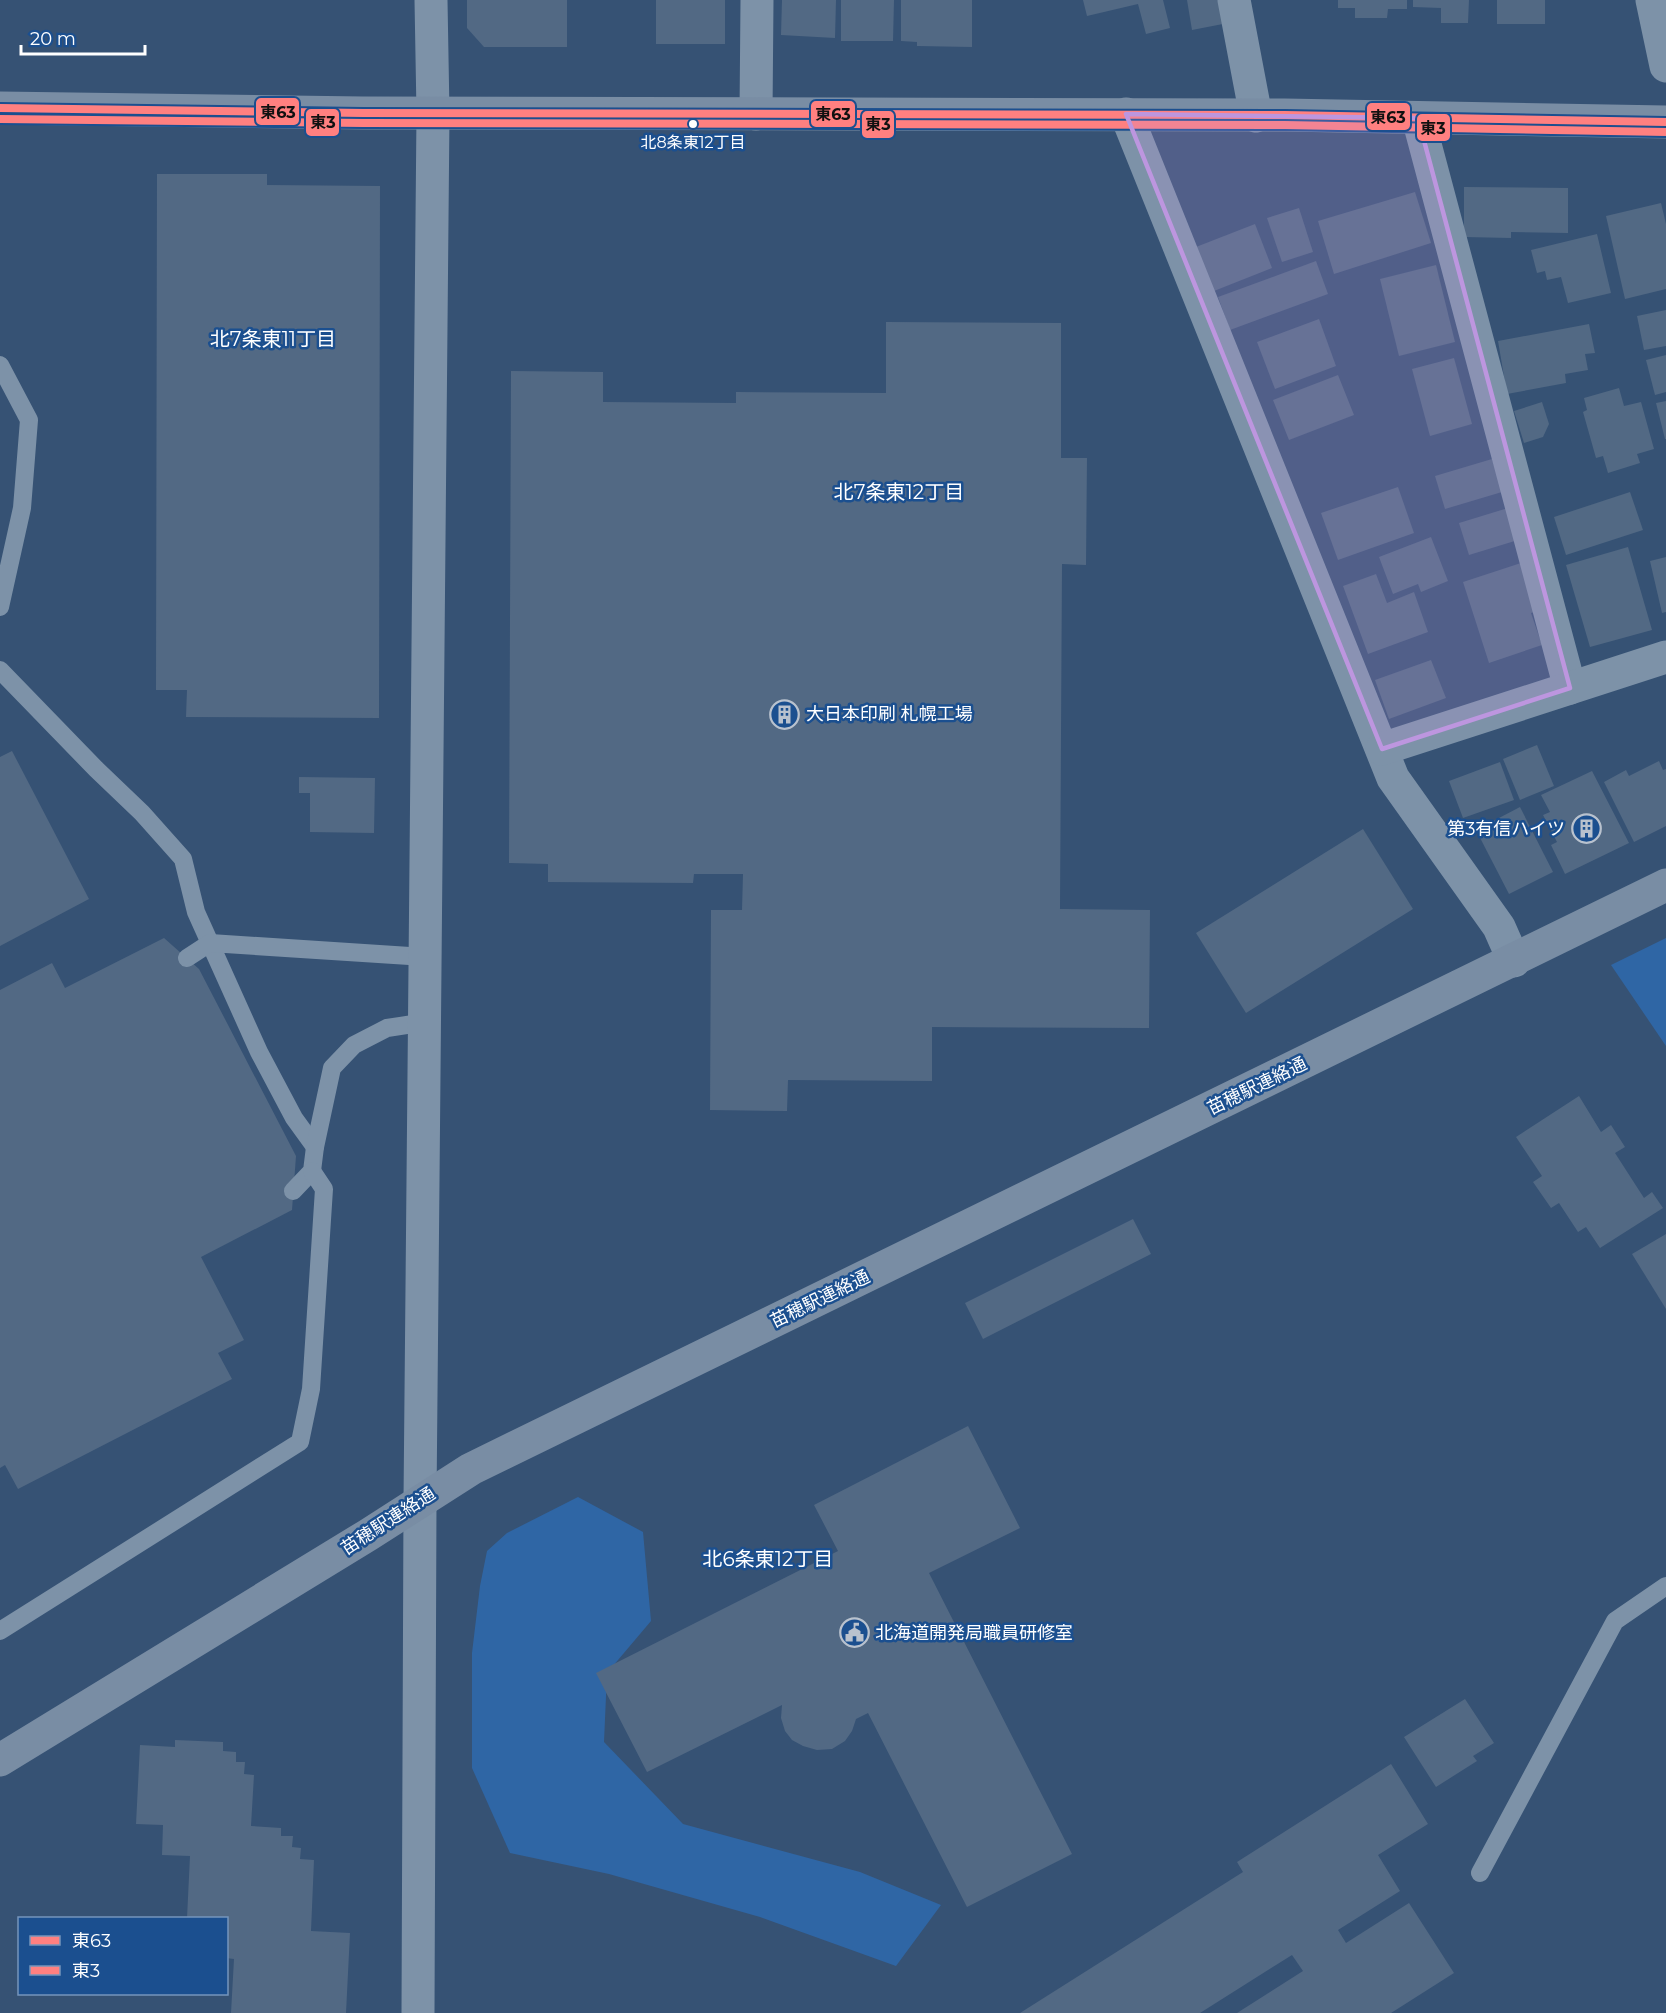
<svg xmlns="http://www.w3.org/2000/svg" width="1666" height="2013" font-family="Montserrat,'Noto Sans JP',sans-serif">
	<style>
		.green { fill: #2f66a5 }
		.building { fill: #526984 }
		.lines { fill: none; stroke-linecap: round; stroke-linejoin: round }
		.lane { stroke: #7d92a8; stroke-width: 18 }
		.street { stroke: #7d92a8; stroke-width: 33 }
		.secondary { stroke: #798da4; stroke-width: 33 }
		.bus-1-casing { stroke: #1b4f8f; stroke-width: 12 }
		.bus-2-casing { stroke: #1b4f8f; stroke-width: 12 }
		.bus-1 { stroke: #ff8080; stroke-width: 8 }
		.bus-2 { stroke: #ff8080; stroke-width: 8 }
		.marked { fill: #bd96df; fill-opacity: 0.2; stroke: #bd96df; stroke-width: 4.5; stroke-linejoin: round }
		.bus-dot { fill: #fff; stroke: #1b4f8f; stroke-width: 2 }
		.labels { text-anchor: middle; stroke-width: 5; stroke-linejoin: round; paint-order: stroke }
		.bus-label { font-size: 16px; fill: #fff; stroke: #1b4f8f }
		.poi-label { font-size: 18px; fill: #fff; stroke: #1b4f8f; text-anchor: start }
		.street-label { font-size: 18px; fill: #fff; stroke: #1b4f8f }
		.neighbourhood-label { font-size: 20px; fill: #fff; stroke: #1b4f8f }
		.line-badge { stroke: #1b4f8f; stroke-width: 2 }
		.pale-badge-label { font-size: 16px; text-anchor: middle; font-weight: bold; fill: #111 }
	</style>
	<rect width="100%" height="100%" fill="#365274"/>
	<g class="green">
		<polygon points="1666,938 1666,1046 1611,965"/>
		<polygon points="578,1497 643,1532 651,1621 607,1673 604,1742 683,1824 860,1872 941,1905 896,1966 760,1917 609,1874 510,1853 472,1768 472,1653 480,1586 487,1551 507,1533"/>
	</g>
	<g class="building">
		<polygon points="467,0 567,0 567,47 484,47 467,28"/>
		<rect x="656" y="0" width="69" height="44"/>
		<polygon points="782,0 836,0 835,38 781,35"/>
		<polygon points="841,0 894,0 893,41 841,41"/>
		<polygon points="901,0 972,0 972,47 917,46 917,42 901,41"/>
		<polygon points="1083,0 1163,0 1170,28 1146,34 1138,4 1087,16"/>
		<polygon points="1187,0 1224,0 1228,23 1192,30"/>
		<polygon points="1338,0 1407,0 1407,9 1388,9 1387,18 1355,18 1355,8 1338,8"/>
		<polygon points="1413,0 1469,0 1468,23 1441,23 1441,8 1413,7"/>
		<rect x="1497" y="0" width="48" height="24"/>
		<polygon points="157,174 267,174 267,185 380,186 379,718 186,717 187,690 156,690"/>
		<polygon points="1464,187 1568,188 1568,233 1511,232 1511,238 1464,237"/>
		<polygon points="1415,192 1431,243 1334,274 1318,221"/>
		<polygon points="1661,203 1666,224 1666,289 1625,299 1606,216"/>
		<polygon points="1299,208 1313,252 1282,262 1267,218"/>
		<polygon points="1255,224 1272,268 1214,291 1196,247"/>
		<polygon points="1597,234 1611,293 1568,303 1561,277 1547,280 1545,271 1537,273 1531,250"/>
		<polygon points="1316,261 1328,294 1230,330 1218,297"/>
		<polygon points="1436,265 1455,342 1399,356 1380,279"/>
		<polygon points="1666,310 1666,346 1644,350 1637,316"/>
		<polygon points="1319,319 1336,366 1275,389 1257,342"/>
		<polygon points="886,322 1061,323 1061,458 1087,458 1086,565 1062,564 1060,909 1150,910 1149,1028 932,1027 932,1081 788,1080 787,1111 710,1110 711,910 742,910 743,874 694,874 693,883 548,882 548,864 509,863 511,371 603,372 603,402 736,403 736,392 886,393"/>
		<polygon points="1589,324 1595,353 1585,354 1588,370 1565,374 1566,383 1507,394 1498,341"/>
		<polygon points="1666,355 1666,392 1655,395 1646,360"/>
		<polygon points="1454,358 1472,424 1430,436 1412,369"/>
		<polygon points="1338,375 1354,415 1289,440 1273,400"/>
		<polygon points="1619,388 1624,406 1641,402 1654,449 1637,454 1640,463 1608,473 1603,456 1596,458 1583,412 1587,410 1584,398"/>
		<polygon points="1666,401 1666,439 1665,439 1656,403"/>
		<polygon points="1542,402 1549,424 1543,437 1524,443 1514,411"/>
		<polygon points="1492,459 1502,492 1445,509 1435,476"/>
		<polygon points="1398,487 1414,533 1338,560 1321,513"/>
		<polygon points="1630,492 1643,530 1566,555 1554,517"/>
		<polygon points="1508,508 1518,540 1469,555 1459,523"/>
		<polygon points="1431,537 1448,581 1421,592 1418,584 1393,594 1379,557"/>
		<polygon points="1628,547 1652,630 1590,647 1566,565"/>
		<polygon points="1666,557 1666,612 1662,613 1650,561"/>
		<polygon points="1521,563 1537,611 1531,613 1542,645 1489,663 1463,582"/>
		<polygon points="1376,574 1387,603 1414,592 1428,632 1368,654 1343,586"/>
		<polygon points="1431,660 1446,698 1389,719 1375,680"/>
		<polygon points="1537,745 1554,786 1520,800 1503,759"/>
		<polygon points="12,751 89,899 0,946 0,757"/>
		<polygon points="1659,761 1663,770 1666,769 1666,826 1634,842 1604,782 1626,770 1629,776"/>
		<polygon points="1500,762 1514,800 1463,818 1449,781"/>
		<polygon points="1592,771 1629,843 1565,874 1551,845 1557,842 1543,815 1550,812 1541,795"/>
		<polygon points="299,777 375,778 374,833 310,832 310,793 299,793"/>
		<polygon points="1520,807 1553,872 1509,894 1476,830"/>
		<polygon points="1363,829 1413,909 1246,1013 1196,933"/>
		<polygon points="164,938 199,969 296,1156 292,1210 201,1257 244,1340 218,1353 232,1379 18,1489 5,1465 0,1468 0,990 52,963 65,988"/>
		<polygon points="1579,1096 1601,1132 1611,1125 1625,1147 1615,1153 1644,1198 1652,1192 1663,1208 1600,1248 1586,1227 1578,1232 1559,1203 1551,1208 1533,1182 1542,1176 1516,1137"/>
		<polygon points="1133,1219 1151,1254 983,1339 965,1303"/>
		<polygon points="1666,1234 1666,1309 1632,1254"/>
		<polygon points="968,1426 1020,1528 929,1573 1072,1854 967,1907 868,1713 856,1719 852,1731 845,1741 832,1749 817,1750 803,1746 792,1740 785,1731 781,1718 782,1705 647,1772 596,1673 838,1551 814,1505"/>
		<polygon points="1465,1699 1494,1743 1473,1756 1477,1761 1436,1787 1404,1737"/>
		<polygon points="175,1740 223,1742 223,1751 236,1752 236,1762 245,1762 244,1774 254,1775 251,1826 281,1828 281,1836 293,1836 292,1847 301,1848 300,1859 314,1860 311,1931 350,1933 346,2013 231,2013 234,1959 226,1958 226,1918 187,1918 190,1856 162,1855 163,1825 136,1824 140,1745 175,1747"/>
		<polygon points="1391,1764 1428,1824 1378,1855 1400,1891 1338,1930 1346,1943 1409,1903 1454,1973 1391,2013 1237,2013 1303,1971 1292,1955 1200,2013 1020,2013 1243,1872 1237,1862"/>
	</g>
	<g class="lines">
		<g class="lane">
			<polyline points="0,365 29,420 22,508 0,607"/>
			<polyline points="0,670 96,769 142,813 183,859 196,912 259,1052 294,1118 315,1147"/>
			<polyline points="187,958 210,943 425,957"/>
			<polyline points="293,1191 312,1171 315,1147 332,1068 354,1045 387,1028 426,1022"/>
			<polyline points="0,1631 300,1442 311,1389 324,1189 312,1171"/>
			<polyline points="1480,1873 1615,1621 1666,1586"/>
		</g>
		<g class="street">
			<polyline points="1234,0 1256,116"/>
			<polyline points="1652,0 1666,66"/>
			<polyline points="756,114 757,0"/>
			<polyline points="1126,114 1393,778 1499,927 1514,961"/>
			<polyline points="1418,118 1570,688"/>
			<polyline points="1382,749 1666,657"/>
			<polyline points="418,2013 420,1501 433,113 431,0"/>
		</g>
		<g class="secondary">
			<polyline points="0,108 363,113 1285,115 1666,122"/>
			<polyline points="0,1760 368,1535 471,1469 1666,885"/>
		</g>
		<defs>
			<polyline id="bus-1" points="0,108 363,113 1285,115 1666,122"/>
			<polyline id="bus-2" points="0,119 363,123 1285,125 1666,132"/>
		</defs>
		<use href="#bus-1" class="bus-1-casing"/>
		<use href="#bus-2" class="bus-2-casing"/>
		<use href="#bus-1" class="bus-1"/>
		<use href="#bus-2" class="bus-2"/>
	</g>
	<path class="marked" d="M1126,114L1418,118L1570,688L1382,749Z"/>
	<defs>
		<symbol id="building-ring" viewBox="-11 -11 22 22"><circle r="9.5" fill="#1b4f8f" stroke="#b9c2ce" stroke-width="1.5"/><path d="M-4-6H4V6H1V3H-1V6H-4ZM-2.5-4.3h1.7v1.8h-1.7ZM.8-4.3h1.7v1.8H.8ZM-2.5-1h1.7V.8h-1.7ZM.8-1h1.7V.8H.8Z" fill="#b9c2ce"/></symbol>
		<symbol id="civic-ring" viewBox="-11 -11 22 22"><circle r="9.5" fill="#1b4f8f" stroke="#b9c2ce" stroke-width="1.5"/><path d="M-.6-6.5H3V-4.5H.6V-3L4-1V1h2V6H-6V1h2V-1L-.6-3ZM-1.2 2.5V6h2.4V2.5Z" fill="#b9c2ce"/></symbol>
	</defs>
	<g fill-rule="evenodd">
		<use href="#building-ring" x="768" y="698" width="33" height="33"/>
		<use href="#building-ring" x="1570" y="812" width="33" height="33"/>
		<use href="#civic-ring" x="838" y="1616" width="33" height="33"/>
	</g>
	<circle class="bus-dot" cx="693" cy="124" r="5"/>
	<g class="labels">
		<g class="bus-label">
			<text x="693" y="148">北8条東12丁目</text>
		</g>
		<g class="poi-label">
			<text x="806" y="720">大日本印刷 札幌工場</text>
			<text x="1565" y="835" text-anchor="end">第3有信ハイツ</text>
			<text x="875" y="1639">北海道開発局職員研修室</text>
		</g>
		<g class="street-label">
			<text transform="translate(1257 1086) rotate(-26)" y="6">苗穂駅連絡通</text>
			<text transform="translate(820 1299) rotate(-26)" y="6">苗穂駅連絡通</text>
			<text transform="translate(388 1521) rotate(-33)" y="6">苗穂駅連絡通</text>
		</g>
		<g class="neighbourhood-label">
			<text x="273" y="346">北7条東11丁目</text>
			<text x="899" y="499">北7条東12丁目</text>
			<text x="768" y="1566">北6条東12丁目</text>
		</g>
	</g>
	<g class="line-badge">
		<rect x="255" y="97" width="45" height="29" rx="6" fill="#ff8080"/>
		<rect x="810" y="100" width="46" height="28" rx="6" fill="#ff8080"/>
		<rect x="1366" y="102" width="45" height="29" rx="6" fill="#ff8080"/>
		<rect x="305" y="108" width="35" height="29" rx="6" fill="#ff8080"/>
		<rect x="861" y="110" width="34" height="29" rx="6" fill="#ff8080"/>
		<rect x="1416" y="113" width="35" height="29" rx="6" fill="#ff8080"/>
	</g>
	<g class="pale-badge-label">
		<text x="278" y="118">東63</text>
		<text x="833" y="120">東63</text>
		<text x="1388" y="123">東63</text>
		<text x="323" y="128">東3</text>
		<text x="878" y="130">東3</text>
		<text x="1433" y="134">東3</text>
	</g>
	<rect x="18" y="1917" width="210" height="78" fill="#1b4f8f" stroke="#7695bc" stroke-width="1.5"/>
	<rect x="30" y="1936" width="30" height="9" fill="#ff8080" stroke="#7695bc" stroke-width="1.5"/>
	<text x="72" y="1947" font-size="18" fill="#ffffff">東63</text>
	<rect x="30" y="1966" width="30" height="9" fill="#ff8080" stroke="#7695bc" stroke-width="1.5"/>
	<text x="72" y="1977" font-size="18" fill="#ffffff">東3</text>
	<path d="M21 45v9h124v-9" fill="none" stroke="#ffffff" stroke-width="3"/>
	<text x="30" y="45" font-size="18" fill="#ffffff" stroke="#1b4f8f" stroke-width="4.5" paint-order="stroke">20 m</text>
</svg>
